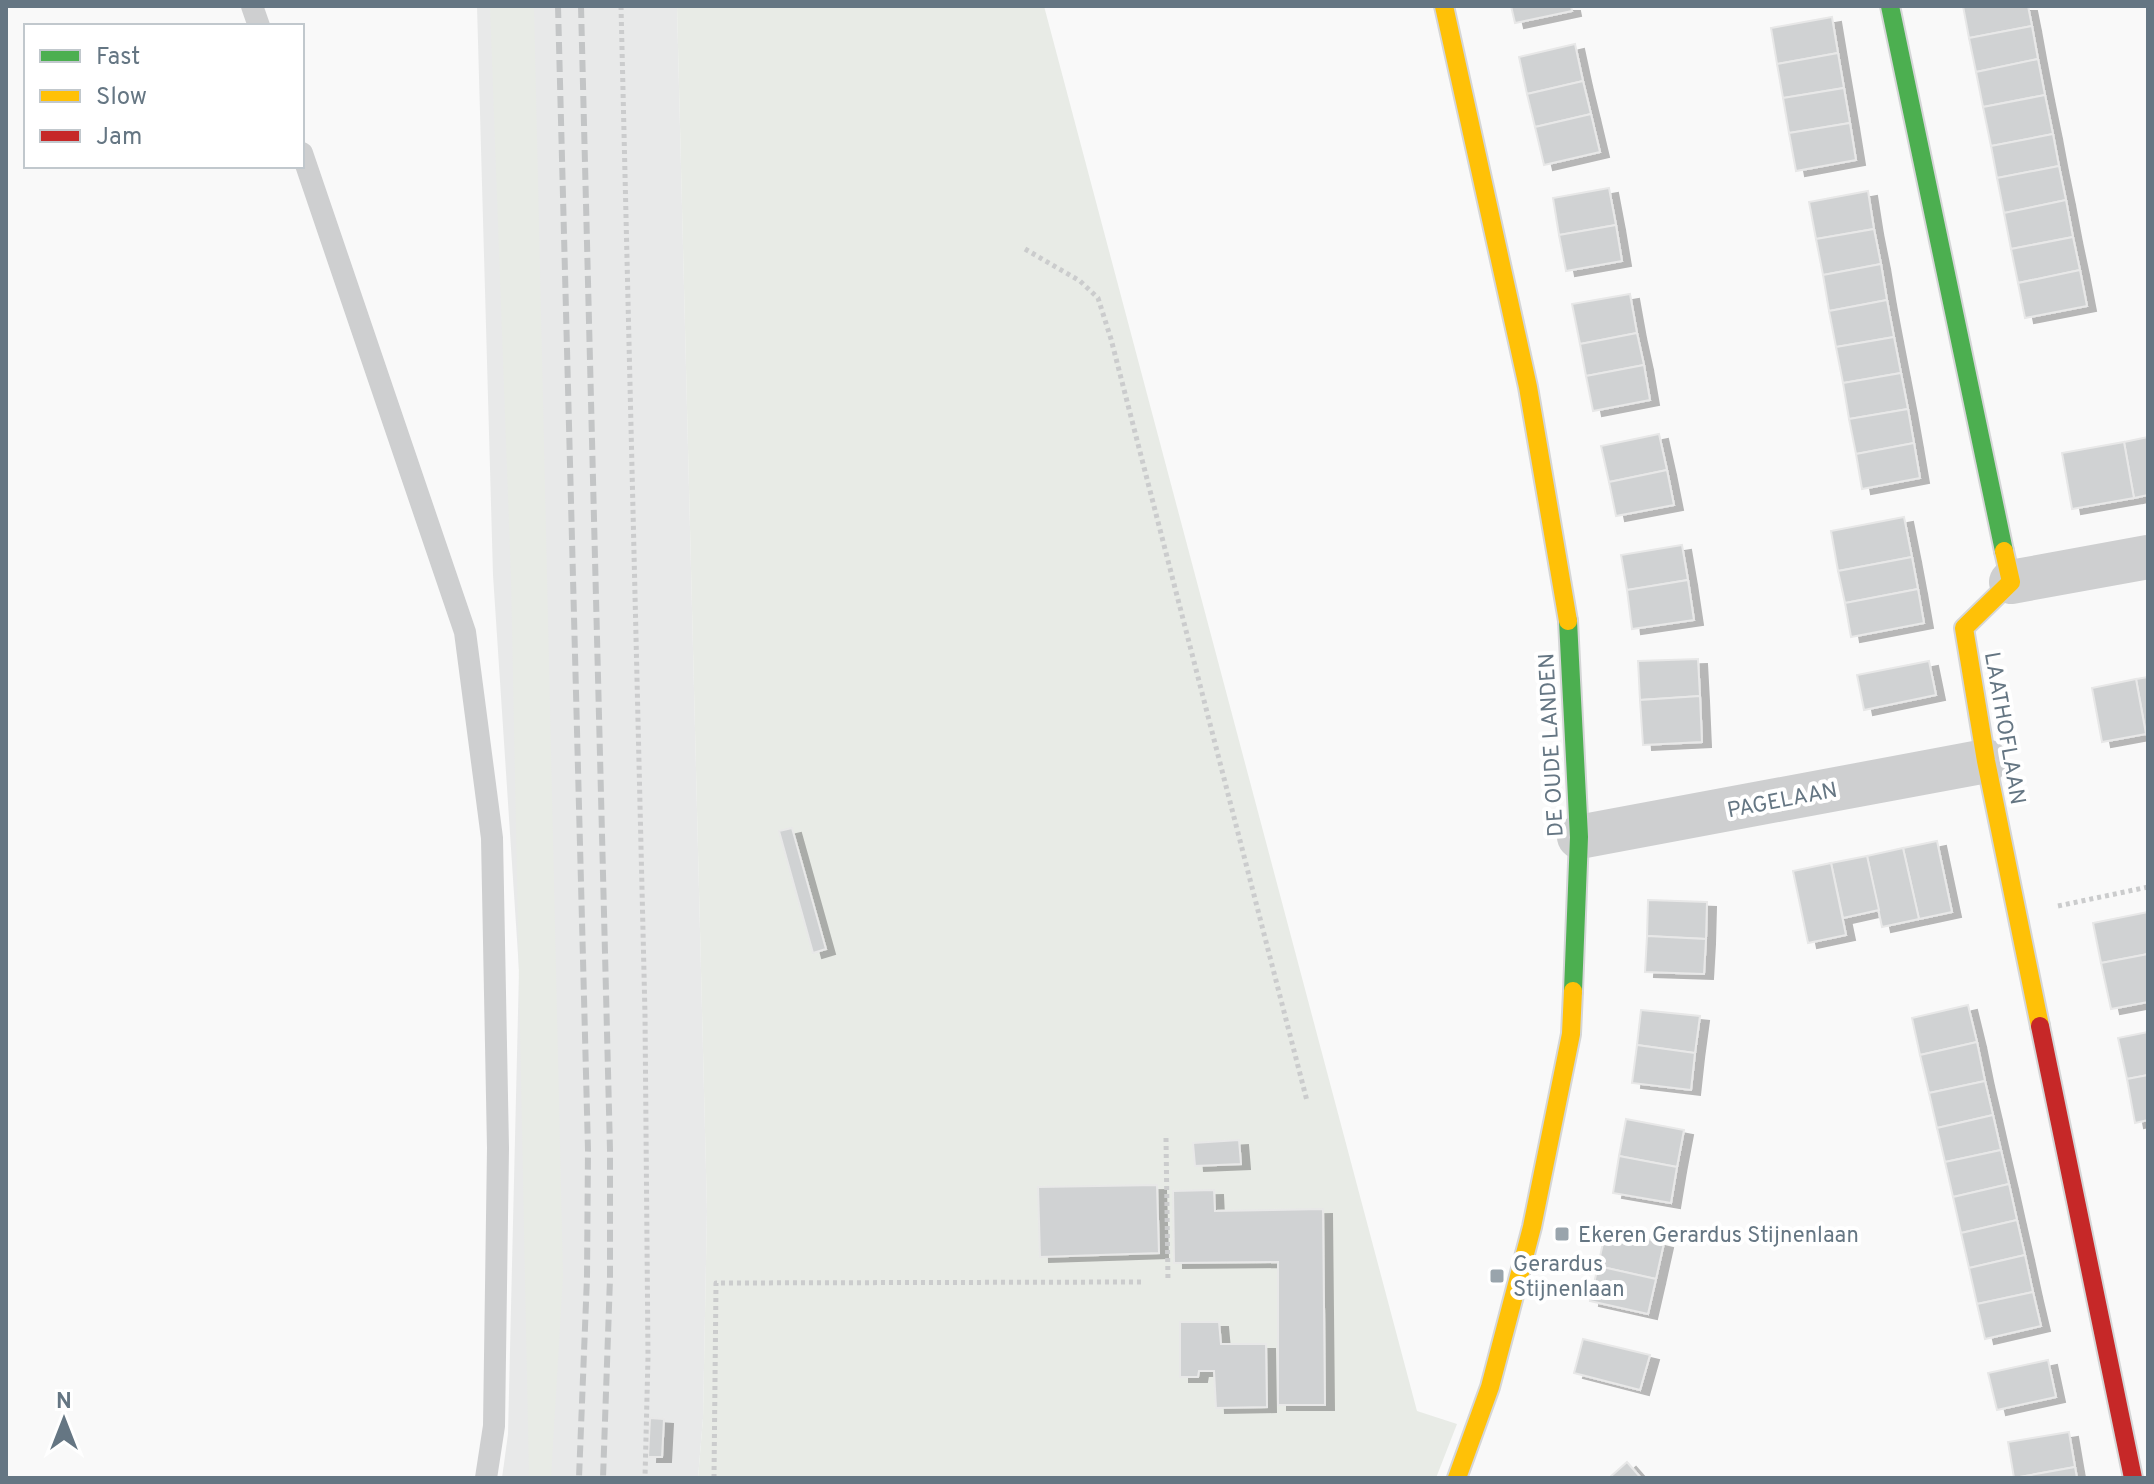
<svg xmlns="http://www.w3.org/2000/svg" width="2154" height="1484" font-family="Overpass,sans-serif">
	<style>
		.built { fill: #e8e9e9 }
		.green { fill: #e8ebe6 }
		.building { fill: #d0d2d3; stroke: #e8e8e8; stroke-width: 2; filter: url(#shadow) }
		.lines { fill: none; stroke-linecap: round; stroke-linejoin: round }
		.fast-casing { stroke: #d5d6d7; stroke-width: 22 }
		.slow-casing { stroke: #d5d6d7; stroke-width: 22 }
		.jam-casing { stroke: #d5d6d7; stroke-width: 22 }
		.path { stroke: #cbcccd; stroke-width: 5; stroke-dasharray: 4 4; stroke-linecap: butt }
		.lane { stroke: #cecfd0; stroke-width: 22 }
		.street { stroke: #cecfd0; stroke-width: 44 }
		.fast { stroke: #4caf50; stroke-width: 18 }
		.slow { stroke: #ffc107; stroke-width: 18 }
		.jam { stroke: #c62828; stroke-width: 18 }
		.rail { stroke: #c3c5c6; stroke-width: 6; stroke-dasharray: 12 6; stroke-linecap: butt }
		.poi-dot { fill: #99a4ac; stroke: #fff; stroke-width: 3 }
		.labels { text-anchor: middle; stroke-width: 8; stroke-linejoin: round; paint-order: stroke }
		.street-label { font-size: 22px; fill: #657683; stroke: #fff }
		.poi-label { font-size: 22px; fill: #657683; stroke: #fff; text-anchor: start }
	</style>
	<defs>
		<filter id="shadow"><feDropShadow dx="9" dy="5" stdDeviation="0" flood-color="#0004"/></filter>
	</defs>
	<rect width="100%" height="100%" fill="#f9f9f9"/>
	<polygon class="built" points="477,6 677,6 707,1211 703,1418 698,1478 502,1478 508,1434 519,970 493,575"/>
	<g class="green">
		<polygon points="490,6 534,6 563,1276 551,1478 529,1478 511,578"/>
		<polygon points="677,6 1044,6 1417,1411 1457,1424 1436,1478 698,1478 703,1418 707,1211"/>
	</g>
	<g class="building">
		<polygon points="1511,6 1571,6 1572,11 1515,23"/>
		<polygon points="1963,6 2028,6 2032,26 1969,38"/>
		<polygon points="1832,17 1838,53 1777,64 1771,28"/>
		<polygon points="2032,26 2038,59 1976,72 1969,38"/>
		<polygon points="1575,44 1583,81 1527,94 1519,57"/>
		<polygon points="1838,53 1844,88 1783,98 1777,64"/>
		<polygon points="2038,59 2045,95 1983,107 1976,72"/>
		<polygon points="1583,81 1591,114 1535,127 1527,94"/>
		<polygon points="1844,88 1850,123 1789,133 1783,98"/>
		<polygon points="2045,95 2053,134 1991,146 1983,107"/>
		<polygon points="1591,114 1600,152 1544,165 1535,127"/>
		<polygon points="1850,123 1856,160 1796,171 1789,133"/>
		<polygon points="2053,134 2059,166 1997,178 1991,146"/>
		<polygon points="2059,166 2066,200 2004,213 1997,178"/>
		<polygon points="1609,188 1616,225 1559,235 1553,198"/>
		<polygon points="1868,191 1874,229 1816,239 1809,202"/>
		<polygon points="2066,200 2073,237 2011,249 2004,213"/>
		<polygon points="1616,225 1622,261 1566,271 1559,235"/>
		<polygon points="1874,229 1881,264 1823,275 1816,239"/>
		<polygon points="2073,237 2080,270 2018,283 2011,249"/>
		<polygon points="1881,264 1887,300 1829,311 1823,275"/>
		<polygon points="2080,270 2087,306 2025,318 2018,283"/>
		<polygon points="1630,294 1637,333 1580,344 1572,304"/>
		<polygon points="1887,300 1894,337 1836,347 1829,311"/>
		<polygon points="1637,333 1644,365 1586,376 1580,344"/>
		<polygon points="1894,337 1901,373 1843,383 1836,347"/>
		<polygon points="1644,365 1650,400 1593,411 1586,376"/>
		<polygon points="1901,373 1908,409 1849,419 1843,383"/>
		<polygon points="1908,409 1914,443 1856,454 1849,419"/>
		<polygon points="1659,434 1667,470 1609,482 1601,446"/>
		<polygon points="2148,437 2148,495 2134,498 2124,442"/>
		<polygon points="2124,442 2134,498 2072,509 2062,453"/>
		<polygon points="1914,443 1920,478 1862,489 1856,454"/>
		<polygon points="1667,470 1674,505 1616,516 1609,482"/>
		<polygon points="1904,517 1912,557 1838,571 1831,531"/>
		<polygon points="1682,545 1688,580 1627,590 1621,555"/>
		<polygon points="1912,557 1918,589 1845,603 1838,571"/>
		<polygon points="1688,580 1694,620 1632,629 1627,590"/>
		<polygon points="1918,589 1924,623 1851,637 1845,603"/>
		<polygon points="1698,659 1700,696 1640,700 1638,661"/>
		<polygon points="1929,661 1936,695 1864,710 1857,675"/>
		<polygon points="2148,677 2148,733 2146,734 2136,679"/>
		<polygon points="2136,679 2146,734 2102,742 2092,688"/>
		<polygon points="1700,696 1702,742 1643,745 1640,700"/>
		<polygon points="792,828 826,949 813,953 779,831"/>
		<polygon points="1937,841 1952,912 1919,919 1903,848"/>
		<polygon points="1903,848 1919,919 1882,927 1867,856"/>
		<polygon points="1867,856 1879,910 1843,918 1831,863"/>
		<polygon points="1831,863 1846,935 1808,943 1793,871"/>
		<polygon points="1648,900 1707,902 1706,939 1647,936"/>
		<polygon points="2148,912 2148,954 2101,963 2093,923"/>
		<polygon points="1647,936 1706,939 1704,974 1645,972"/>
		<polygon points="2148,954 2148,1002 2111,1009 2101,963"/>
		<polygon points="1968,1005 1977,1042 1920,1055 1912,1018"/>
		<polygon points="1641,1010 1700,1016 1695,1053 1637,1045"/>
		<polygon points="2148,1032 2148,1075 2127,1079 2118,1038"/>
		<polygon points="1977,1042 1985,1081 1929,1093 1920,1055"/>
		<polygon points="1637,1045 1695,1053 1691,1090 1632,1083"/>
		<polygon points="2148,1075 2148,1120 2135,1123 2127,1079"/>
		<polygon points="1985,1081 1993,1115 1937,1128 1929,1093"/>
		<polygon points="1993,1115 2001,1150 1945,1162 1937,1128"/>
		<polygon points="1626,1119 1684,1130 1677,1167 1619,1156"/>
		<polygon points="1239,1140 1241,1164 1195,1166 1193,1143"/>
		<polygon points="2001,1150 2009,1184 1953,1197 1945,1162"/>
		<polygon points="1619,1156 1677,1167 1671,1203 1613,1193"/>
		<polygon points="2009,1184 2017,1220 1961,1233 1953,1197"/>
		<polygon points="1157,1185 1159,1253 1040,1257 1038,1187"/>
		<polygon points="1214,1190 1215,1211 1323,1209 1325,1405 1278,1405 1278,1262 1174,1263 1173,1191"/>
		<polygon points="2017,1220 2025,1255 1969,1268 1961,1233"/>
		<polygon points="1606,1229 1664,1243 1656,1279 1598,1266"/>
		<polygon points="2025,1255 2033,1292 1977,1304 1969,1268"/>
		<polygon points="1598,1266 1656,1279 1648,1314 1590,1301"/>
		<polygon points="2033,1292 2041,1326 1985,1339 1977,1304"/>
		<polygon points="1180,1322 1219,1322 1221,1344 1266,1344 1267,1407 1216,1408 1214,1371 1199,1371 1198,1377 1180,1377"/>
		<polygon points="1583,1339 1650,1355 1640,1390 1574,1373"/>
		<polygon points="2048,1360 2056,1397 1997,1410 1988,1373"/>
		<polygon points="650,1418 664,1419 662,1457 648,1457"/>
		<polygon points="2069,1432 2075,1467 2014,1478 2008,1442"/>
		<polygon points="1627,1462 1641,1478 1609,1478"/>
		<polygon points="2075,1467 2077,1478 2014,1478"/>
	</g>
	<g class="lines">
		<defs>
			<g id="fast">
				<polyline points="1890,6 2004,551"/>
				<polyline points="1568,621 1579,837 1573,991"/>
			</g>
			<g id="slow">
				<polyline points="1444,6 1528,387 1568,621"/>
				<polyline points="2004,551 2011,582 1964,628 1986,761 2040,1026"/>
				<polyline points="1457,1478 1490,1387 1532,1227 1571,1034 1573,991"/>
			</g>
			<polyline id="jam" points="2040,1026 2133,1478"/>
		</defs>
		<use href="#fast" class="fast-casing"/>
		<use href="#slow" class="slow-casing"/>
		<use href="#jam" class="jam-casing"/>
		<g class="path">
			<polyline points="621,6 645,1015 648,1357 645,1478"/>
			<polyline points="1025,249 1080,281 1098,298 1111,339 1307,1101"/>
			<polyline points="2058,906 2148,887"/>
			<polyline points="1166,1138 1168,1282"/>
			<polyline points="714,1478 716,1283 1142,1282"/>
		</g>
		<g class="lane">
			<polyline points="252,6 259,26"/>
			<polyline points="302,153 465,632 492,838 498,1148 494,1426 486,1478"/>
		</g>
		<g class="street">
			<polyline points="2011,582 2148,557"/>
			<polyline points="1579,837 1986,761"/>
		</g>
		<use href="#fast" class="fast"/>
		<use href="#slow" class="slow"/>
		<use href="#jam" class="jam"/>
		<g class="rail">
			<polyline points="558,6 588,1150 587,1277 579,1478"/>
			<polyline points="581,6 610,1150 610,1278 603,1478"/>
		</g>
	</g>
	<g class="poi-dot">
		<rect x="1554" y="1226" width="16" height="16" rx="4"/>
		<rect x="1489" y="1268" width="16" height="16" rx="4"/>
	</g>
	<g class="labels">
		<g class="street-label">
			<text transform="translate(2006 728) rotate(80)" y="8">LAATHOFLAAN</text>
			<text transform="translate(1550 745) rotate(-93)" y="8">DE OUDE LANDEN</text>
			<text transform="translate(1782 799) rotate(-11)" y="8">PAGELAAN</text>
		</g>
		<g class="poi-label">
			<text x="1578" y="1242">Ekeren Gerardus Stijnenlaan</text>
			<text x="1513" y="1271">Gerardus<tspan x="1513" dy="25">Stijnenlaan</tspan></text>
		</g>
	</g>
	<rect width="2154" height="1484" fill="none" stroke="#657683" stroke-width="16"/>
	<rect x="24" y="24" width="280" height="144" fill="#ffffff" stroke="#c1c8cd" stroke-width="2"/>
	<rect x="40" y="50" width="40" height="12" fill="#4caf50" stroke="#c1c8cd" stroke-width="2"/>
	<text x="96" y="64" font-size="24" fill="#657683">Fast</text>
	<rect x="40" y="90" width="40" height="12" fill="#ffc107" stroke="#c1c8cd" stroke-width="2"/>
	<text x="96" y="104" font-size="24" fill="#657683">Slow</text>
	<rect x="40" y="130" width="40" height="12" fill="#c62828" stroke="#c1c8cd" stroke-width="2"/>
	<text x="96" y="144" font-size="24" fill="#657683">Jam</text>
	<g transform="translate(64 1420)" stroke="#ffffff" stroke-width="6" paint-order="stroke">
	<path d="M0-6L14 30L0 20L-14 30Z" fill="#657683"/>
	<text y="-12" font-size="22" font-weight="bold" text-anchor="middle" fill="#657683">N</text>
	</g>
</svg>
